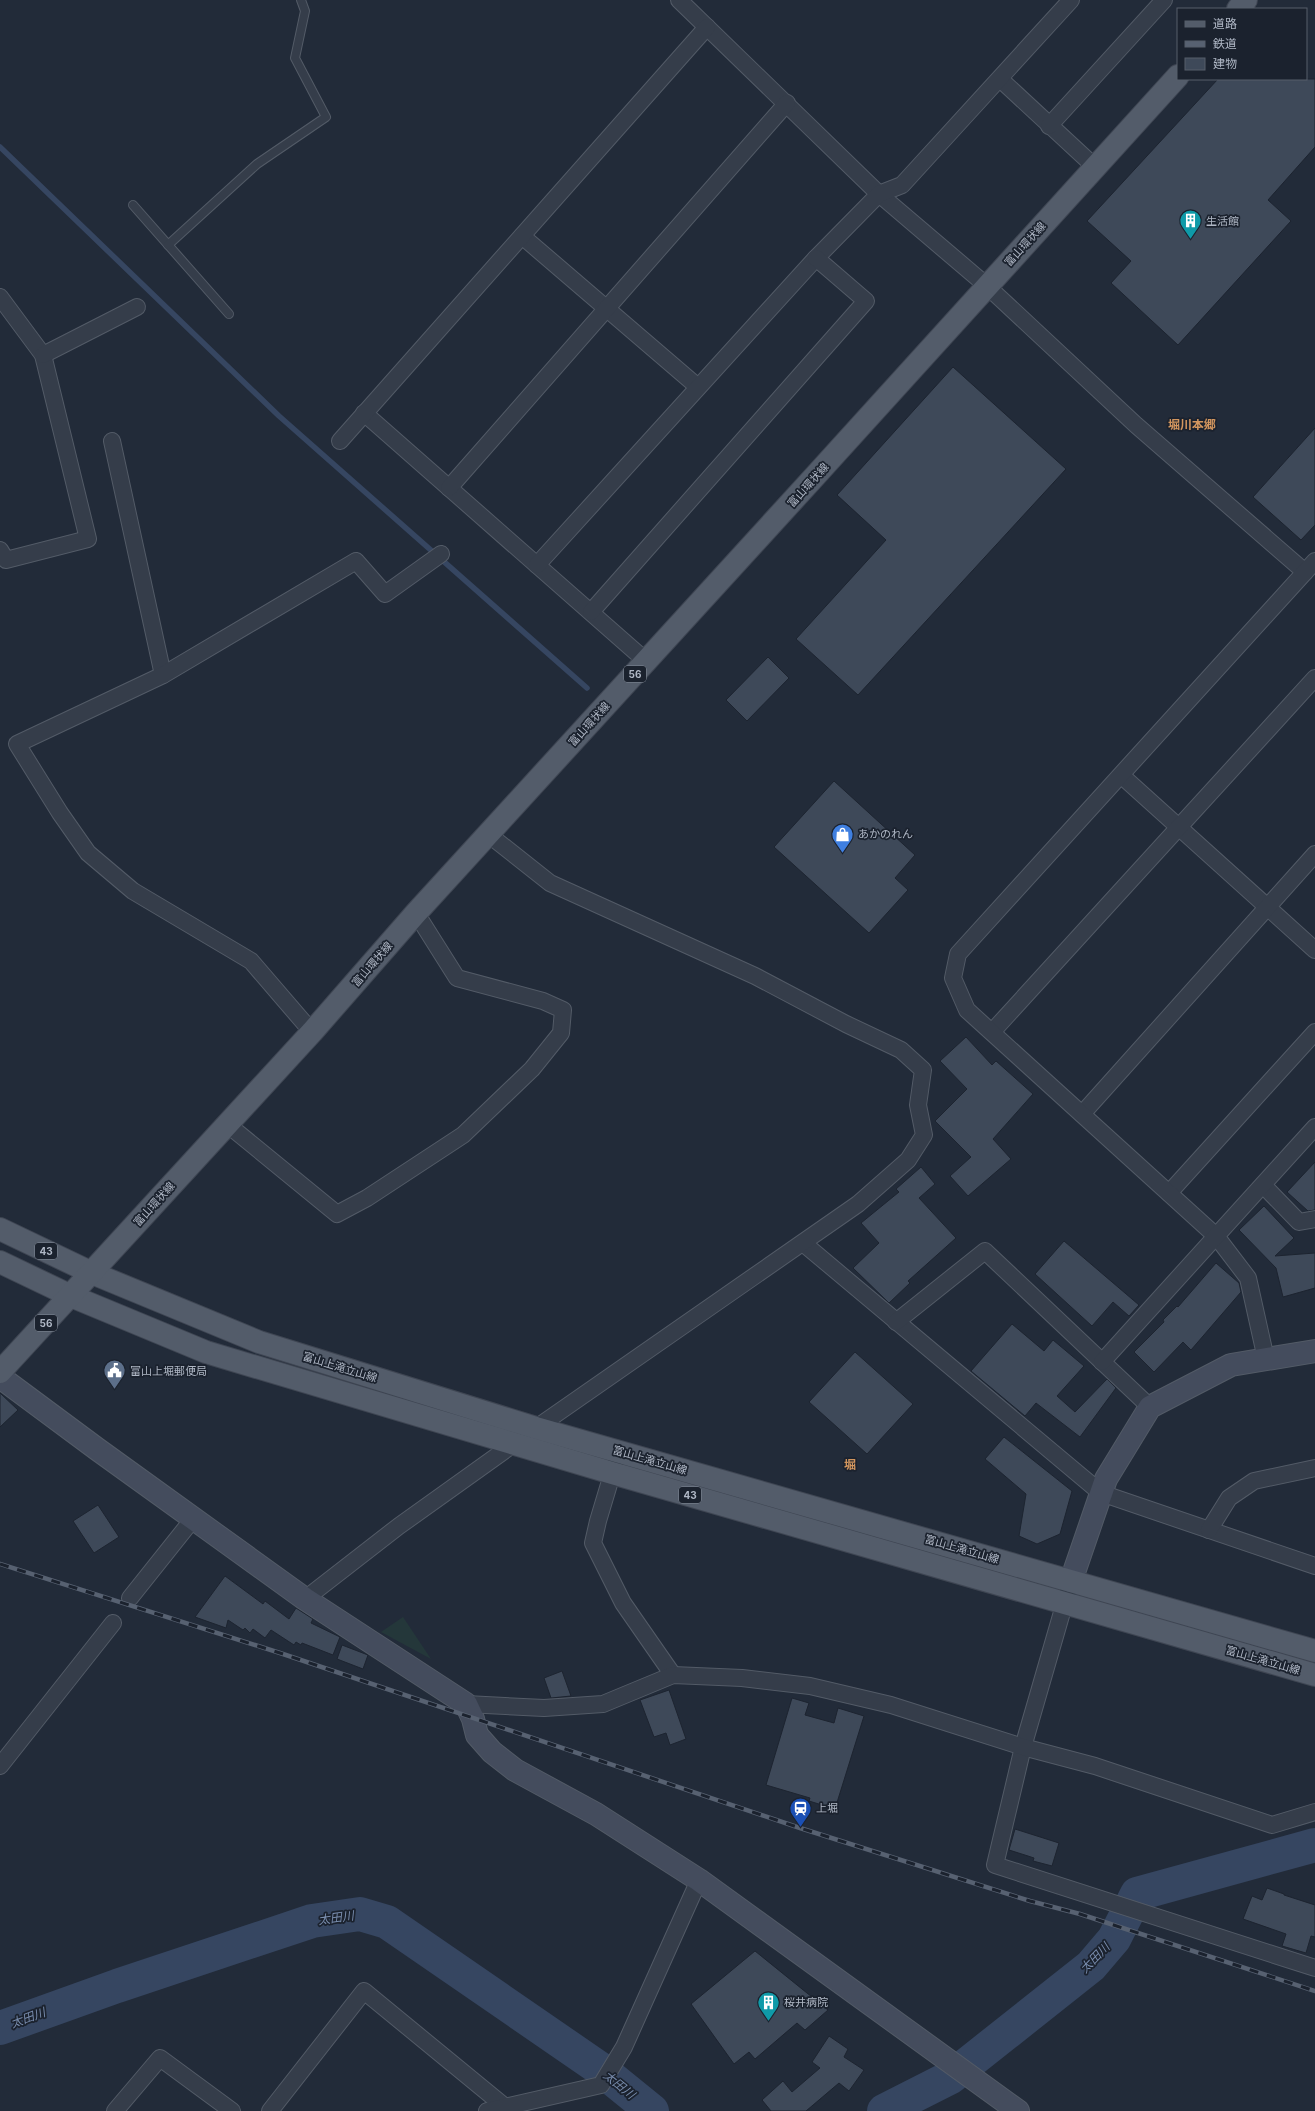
<svg xmlns="http://www.w3.org/2000/svg" width="1315" height="2111" font-family="Inter,'Noto Sans JP',sans-serif">
	<style>
		.green { fill: #24373a }
		.lines { fill: none; stroke-linecap: round; stroke-linejoin: round }
		.stream { stroke: #364661; stroke-width: 5.5 }
		.river { stroke: #364661; stroke-width: 34 }
		.building { fill: #3e4959; stroke: #1d2430 }
		.lane-casing { stroke: #535b67; stroke-width: 10 }
		.street-casing { stroke: #535b67; stroke-width: 18 }
		.secondary-casing { stroke: #535b67; stroke-width: 24 }
		.primary-casing { stroke: #3f4653; stroke-width: 24 }
		.lane { stroke: #353d4a; stroke-width: 8 }
		.street { stroke: #353d4a; stroke-width: 16 }
		.secondary { stroke: #444c5d; stroke-width: 22 }
		.primary { stroke: #535c6a; stroke-width: 22 }
		.rail-casing { stroke: #576171; stroke-width: 4.5 }
		.rail { stroke: #1b222e; stroke-width: 3; stroke-dasharray: 9; stroke-linecap: butt }
		.labels { text-anchor: middle; stroke-width: 3.5; stroke-linejoin: round; paint-order: stroke }
		.shield { fill: #1b222e; stroke: #838b98; stroke-width: 1 }
		.shield-label { font-size: 10px; font-weight: bold; fill: #b0b8c6 }
		.poi-label { font-size: 11px; fill: #b0b8c6; stroke: #1b222e; text-anchor: start }
		.street-label { font-size: 11px; fill: #b0b8c6; stroke: #1b222e }
		.neighbourhood-label { font-size: 12px; font-weight: bold; fill: #d2965f; stroke: #1b222e }
		.water-label { font-size: 12px; font-style: italic; fill: #798dae; stroke: #1b222e }
	</style>
	<rect width="100%" height="100%" fill="#222b39"/>
	<polygon class="green" points="403,1617 431,1659 381,1632"/>
	<g class="lines">
		<polyline class="stream" points="0,147 279,416 587,688"/>
		<g class="river">
			<polyline points="0,2028 117,1986 312,1921 360,1914 387,1922 599,2068 652,2111"/>
			<polyline points="884,2111 951,2077 1091,1966 1114,1939 1137,1894 1315,1845"/>
		</g>
	</g>
	<g class="building">
		<polygon points="1218,79 1315,79 1315,147 1268,200 1291,221 1178,345 1111,283 1131,261 1087,221"/>
		<polygon points="953,367 1066,469 858,695 796,639 886,540 837,495"/>
		<polygon points="1315,428 1315,525 1301,540 1253,497"/>
		<polygon points="768,657 789,678 747,721 726,700"/>
		<polygon points="834,781 915,855 895,878 908,890 869,933 774,847"/>
		<polygon points="966,1037 992,1065 996,1061 1033,1094 993,1139 1011,1159 968,1196 950,1176 971,1157 935,1121 967,1089 940,1061"/>
		<polygon points="1315,1162 1315,1210 1308,1211 1287,1192"/>
		<polygon points="921,1167 935,1184 919,1198 956,1238 908,1281 910,1283 889,1303 853,1268 879,1243 861,1223 899,1192 896,1189"/>
		<polygon points="1264,1206 1294,1238 1275,1256 1315,1253 1315,1288 1283,1297 1276,1268 1239,1230"/>
		<polygon points="1064,1241 1139,1305 1129,1316 1113,1302 1092,1326 1035,1274"/>
		<polygon points="1216,1263 1239,1283 1241,1292 1191,1350 1183,1342 1154,1372 1134,1352 1164,1322 1163,1320 1177,1306 1178,1307"/>
		<polygon points="1012,1324 1044,1351 1053,1340 1084,1366 1057,1396 1075,1412 1107,1379 1116,1388 1080,1437 1036,1403 1025,1416 971,1371"/>
		<polygon points="855,1352 913,1404 867,1454 809,1402"/>
		<polygon points="0,1393 18,1410 0,1427"/>
		<polygon points="1004,1437 1072,1491 1060,1534 1037,1544 1019,1536 1026,1494 985,1459"/>
		<polygon points="98,1505 119,1537 94,1553 73,1521"/>
		<polygon points="225,1576 263,1604 265,1601 289,1619 296,1608 313,1619 311,1623 340,1637 333,1655 302,1643 301,1645 296,1642 294,1645 271,1630 265,1638 253,1629 250,1633 245,1628 243,1630 228,1620 226,1628 195,1617"/>
		<polygon points="342,1645 368,1655 363,1669 337,1659"/>
		<polygon points="562,1671 571,1696 551,1698 544,1678"/>
		<polygon points="669,1690 686,1739 670,1745 666,1733 654,1737 640,1700"/>
		<polygon points="792,1698 809,1703 805,1715 834,1723 838,1708 864,1716 835,1809 809,1801 810,1798 766,1785"/>
		<polygon points="1015,1829 1059,1843 1052,1866 1033,1861 1034,1858 1028,1856 1009,1850"/>
		<polygon points="1267,1888 1284,1894 1284,1895 1315,1905 1315,1937 1311,1936 1306,1953 1282,1946 1286,1934 1243,1919 1252,1896 1262,1900"/>
		<polygon points="755,1951 828,2010 805,2030 797,2023 755,2059 749,2052 734,2064 691,2004"/>
		<polygon points="829,2036 848,2049 844,2057 864,2070 849,2091 839,2083 806,2111 771,2111 762,2100 783,2081 792,2092 820,2068 812,2062"/>
	</g>
	<g class="lines">
		<defs>
			<g id="lane">
				<polyline points="133,205 229,314"/>
				<polyline points="168,245 257,164 326,117 295,58 305,11 301,0"/>
			</g>
			<g id="street">
				<polyline points="679,0 879,194 987,286 1136,425 1305,572"/>
				<polyline points="1000,79 1095,167"/>
				<polyline points="1049,126 1164,0"/>
				<polyline points="522,236 698,387"/>
				<polyline points="0,297 43,355 88,539 6,560 0,550"/>
				<polyline points="43,355 137,307"/>
				<polyline points="364,413 646,661"/>
				<polyline points="112,441 163,675"/>
				<polyline points="340,441 707,27"/>
				<polyline points="449,488 787,103"/>
				<polyline points="537,565 816,258 879,194 902,185 1071,0"/>
				<polyline points="591,612 866,301 816,258"/>
				<polyline points="1122,776 1315,950"/>
				<polyline points="312,1032 251,961 133,891 88,853 60,813 17,744 163,675 356,561 385,594 441,554"/>
				<polyline points="992,1032 1315,678"/>
				<polyline points="1082,1114 1315,854"/>
				<polyline points="227,1124 337,1214 367,1198 463,1135 532,1069 561,1033 563,1010 543,1001 457,978 416,913"/>
				<polyline points="1263,1185 1299,1222 1315,1219"/>
				<polyline points="1169,1193 1315,1032"/>
				<polyline points="803,1243 1101,1493 1315,1566"/>
				<polyline points="896,1322 985,1251 1150,1407"/>
				<polyline points="1266,1359 1248,1278 1216,1236 967,1010 953,978 958,954 1315,561"/>
				<polyline points="1102,1362 1315,1127"/>
				<polyline points="619,1451 598,1521 593,1543 623,1603 673,1675"/>
				<polyline points="1209,1530 1229,1498 1254,1481 1315,1468"/>
				<polyline points="1071,1581 1023,1747 995,1865 1315,1968"/>
				<polyline points="130,1598 193,1519"/>
				<polyline points="305,1599 399,1526 536,1428 858,1204 908,1160 924,1135 918,1105 923,1070 901,1050 846,1024 755,976 550,883 488,834"/>
				<polyline points="466,1704 544,1708 603,1704 673,1675 742,1678 810,1686 891,1705 1023,1747 1095,1766 1272,1825 1315,1812"/>
				<polyline points="0,1766 113,1623"/>
				<polyline points="115,2111 160,2058 232,2111"/>
				<polyline points="270,2111 364,1991 504,2106"/>
				<polyline points="487,2111 601,2085 624,2047 699,1880"/>
			</g>
			<g id="secondary">
				<polyline points="0,1377 97,1449 305,1599 466,1704 473,1719 477,1735 492,1752 515,1770 596,1814 699,1880 1018,2111"/>
				<polyline points="1071,1581 1106,1479 1150,1407 1231,1365 1315,1351"/>
			</g>
			<g id="primary">
				<polyline points="1238,9 1246,0"/>
				<polyline points="0,1229 92,1273 259,1342 536,1428 1315,1651"/>
				<polyline points="0,1262 71,1296 206,1352 612,1473 1315,1675"/>
				<polyline points="0,1372 312,1032 416,913 816,475 1178,76"/>
			</g>
		</defs>
		<use href="#lane" class="lane-casing"/>
		<use href="#street" class="street-casing"/>
		<use href="#secondary" class="secondary-casing"/>
		<use href="#primary" class="primary-casing"/>
		<use href="#lane" class="lane"/>
		<use href="#street" class="street"/>
		<use href="#secondary" class="secondary"/>
		<use href="#primary" class="primary"/>
		<defs>
			<polyline id="rail" points="0,1564 280,1653 800,1828 1030,1901 1080,1914 1315,1991"/>
		</defs>
		<use href="#rail" class="rail-casing"/>
		<use href="#rail" class="rail"/>
	</g>
	<defs>
		<symbol id="building-pin" viewBox="-11 -11 22 30"><path d="M0 17L-7.5 6A9.5 9.5 0 1 1 7.5 6Z" fill="#0f9aa8" stroke="#1b222e"/><path d="M-4-6H4V6H1V3H-1V6H-4ZM-2.5-4.3h1.7v1.8h-1.7ZM.8-4.3h1.7v1.8H.8ZM-2.5-1h1.7V.8h-1.7ZM.8-1h1.7V.8H.8Z" fill="#fff"/></symbol>
		<symbol id="shop-pin" viewBox="-11 -11 22 30"><path d="M0 17L-7.5 6A9.5 9.5 0 1 1 7.5 6Z" fill="#3f7fe0" stroke="#1b222e"/><path d="M-5-2.5h2.3a2.7 3.5 0 0 1 5.4 0H5L5.5 6h-11ZM-1.5-2.5h3a1.5 2.3 0 0 0-3 0Z" fill="#fff"/></symbol>
		<symbol id="civic-pin" viewBox="-11 -11 22 30"><path d="M0 17L-7.5 6A9.5 9.5 0 1 1 7.5 6Z" fill="#5c6f8a" stroke="#1b222e"/><path d="M-.6-6.5H3V-4.5H.6V-3L4-1V1h2V6H-6V1h2V-1L-.6-3ZM-1.2 2.5V6h2.4V2.5Z" fill="#fff"/></symbol>
		<symbol id="station-pin" viewBox="-11 -11 22 30"><path d="M0 17L-7.5 6A9.5 9.5 0 1 1 7.5 6Z" fill="#1a4fb4" stroke="#1b222e"/><path d="M-3-6H3Q5-6 5-4V2Q5 4 3 4L4.5 6H3L1.5 4h-3L-3 6H-4.5L-3 4Q-5 4-5 2V-4Q-5-6-3-6ZM-3.5-4v3h7v-3ZM-3.5 1v1.5H-2V1ZM2 1v1.5H3.5V1Z" fill="#fff"/></symbol>
	</defs>
	<g fill-rule="evenodd">
		<use href="#building-pin" x="1178" y="208" width="25" height="34"/>
		<use href="#shop-pin" x="830" y="822" width="25" height="34"/>
		<use href="#civic-pin" x="102" y="1358" width="25" height="34"/>
		<use href="#station-pin" x="788" y="1796" width="25" height="34"/>
		<use href="#building-pin" x="756" y="1990" width="25" height="34"/>
	</g>
	<g class="labels">
		<g class="shield">
			<rect x="624" y="666" width="22" height="16" rx="3"/>
			<rect x="35" y="1243" width="22" height="16" rx="3"/>
			<rect x="35" y="1315" width="22" height="16" rx="3"/>
			<rect x="679" y="1487" width="22" height="16" rx="3"/>
		</g>
		<g class="shield-label">
			<text x="635" y="678">56</text>
			<text x="46" y="1255">43</text>
			<text x="46" y="1327">56</text>
			<text x="690" y="1499">43</text>
		</g>
		<g class="poi-label">
			<text x="1206" y="225">生活館</text>
			<text x="858" y="838">あかのれん</text>
			<text x="130" y="1375">富山上堀郵便局</text>
			<text x="816" y="1812">上堀</text>
			<text x="784" y="2006">桜井病院</text>
		</g>
		<g class="street-label">
			<text transform="translate(1025 244) rotate(-48)" y="4">富山環状線</text>
			<text transform="translate(808 485) rotate(-48)" y="4">富山環状線</text>
			<text transform="translate(589 724) rotate(-48)" y="4">富山環状線</text>
			<text transform="translate(372 964) rotate(-49)" y="4">富山環状線</text>
			<text transform="translate(154 1204) rotate(-48)" y="4">富山環状線</text>
			<text transform="translate(340 1367) rotate(17)" y="4">富山上滝立山線</text>
			<text transform="translate(650 1460) rotate(16)" y="4">富山上滝立山線</text>
			<text transform="translate(962 1549) rotate(16)" y="4">富山上滝立山線</text>
			<text transform="translate(1263 1660) rotate(16)" y="4">富山上滝立山線</text>
		</g>
		<g class="neighbourhood-label">
			<text x="1192" y="429">堀川本郷</text>
			<text x="850" y="1469">堀</text>
		</g>
		<g class="water-label">
			<text transform="translate(336 1918) rotate(-8)" y="4">太田川</text>
			<text transform="translate(1095 1958) rotate(-46)" y="4">太田川</text>
			<text transform="translate(28 2018) rotate(-20)" y="4">太田川</text>
			<text transform="translate(619 2085) rotate(39)" y="4">太田川</text>
		</g>
	</g>
	<rect x="1177" y="8" width="130" height="72" fill="#1b222e" stroke="#575e6b"/>
	<rect x="1185" y="21" width="20" height="6" fill="#535c6a" stroke="#575e6b"/>
	<text x="1213" y="28" font-size="12" fill="#b0b8c6">道路</text>
	<rect x="1185" y="41" width="20" height="6" fill="#576171" stroke="#575e6b"/>
	<text x="1213" y="48" font-size="12" fill="#b0b8c6">鉄道</text>
	<rect x="1185" y="58" width="20" height="12" fill="#3e4959" stroke="#575e6b"/>
	<text x="1213" y="68" font-size="12" fill="#b0b8c6">建物</text>
</svg>
